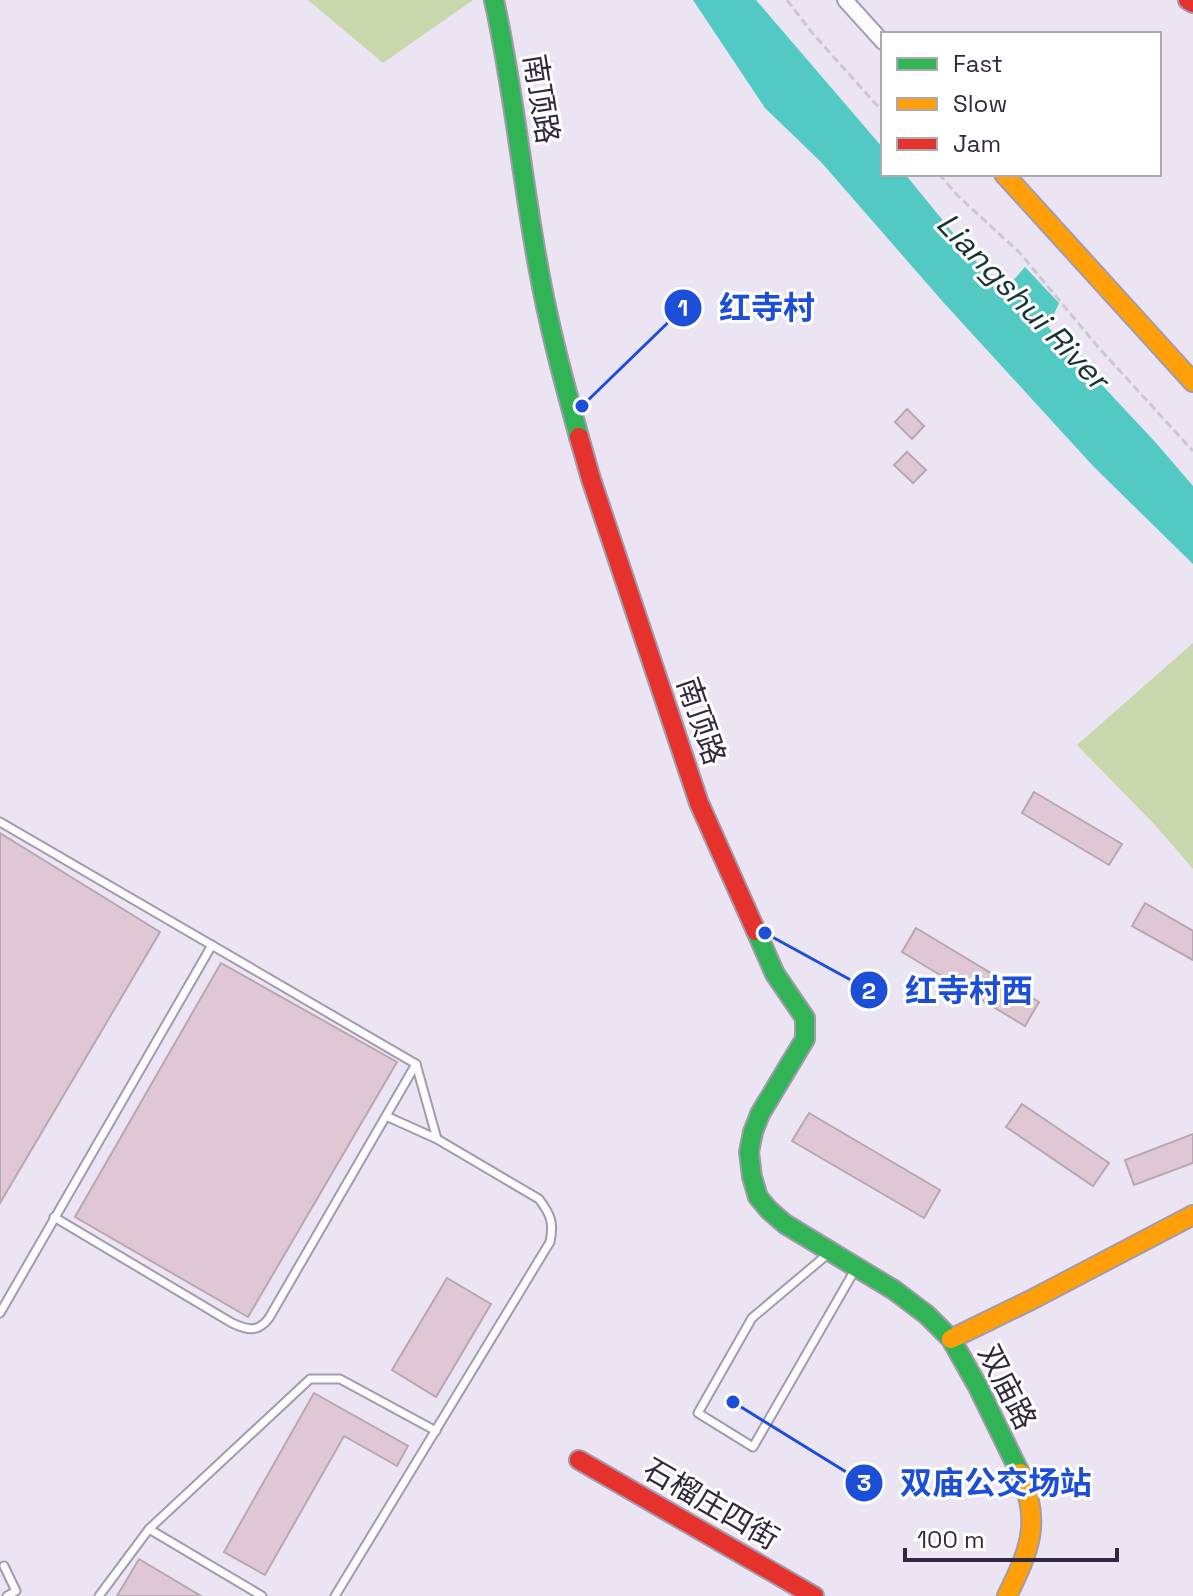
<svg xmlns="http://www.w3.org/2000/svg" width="1193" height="1596" font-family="'Space Grotesk','Noto Sans SC',sans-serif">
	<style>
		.green { fill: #c9d8ac }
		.water { fill: #53c9c4 }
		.building { fill: #dfc8d3; stroke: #b8a7b1; stroke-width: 2 }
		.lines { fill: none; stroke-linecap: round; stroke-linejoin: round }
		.lane-casing { stroke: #a39bac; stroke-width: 11 }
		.street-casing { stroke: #a39bac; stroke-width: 18 }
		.fast-casing { stroke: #a39bac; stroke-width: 22 }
		.slow-casing { stroke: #a39bac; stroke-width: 22 }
		.jam-casing { stroke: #a39bac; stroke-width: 22 }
		.path { stroke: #ccc8cf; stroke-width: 3; stroke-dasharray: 8 4; stroke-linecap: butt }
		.lane { stroke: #fcfbfd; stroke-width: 7 }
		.street { stroke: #fcfbfd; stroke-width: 14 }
		.fast { stroke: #30b455; stroke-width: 18 }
		.slow { stroke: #ff9f0a; stroke-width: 18 }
		.jam { stroke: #e5322d; stroke-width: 18 }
		.labels { text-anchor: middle; stroke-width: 6; stroke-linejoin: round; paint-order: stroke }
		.street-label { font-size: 30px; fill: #33273f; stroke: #fff }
		.water-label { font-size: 32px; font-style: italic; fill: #173632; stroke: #fff }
		.leader { fill: none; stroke: #1d4ed8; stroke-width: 3 }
		.callout-dot { fill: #1d4ed8; stroke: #fff; stroke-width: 3 }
		.mark-label { font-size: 24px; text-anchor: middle; font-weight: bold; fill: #fff }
		.callout-label { font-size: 32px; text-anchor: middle; font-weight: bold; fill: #1d4ed8; stroke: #fff; stroke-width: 6; stroke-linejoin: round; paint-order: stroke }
	</style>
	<rect width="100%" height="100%" fill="#ebe4f2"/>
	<g class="green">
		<polygon points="308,0 473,0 383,63"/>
		<polygon points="1193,643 1193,869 1156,826 1077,745"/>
	</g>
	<polygon class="water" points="693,0 756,0 883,148 883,174 905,174 1002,293 1025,267 1059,303 1048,327 1156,443 1193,486 1193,564 1094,467 944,303 821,162 765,108"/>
	<g class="building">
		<polygon points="907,409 924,426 912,439 895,422"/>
		<polygon points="907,452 926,470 913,483 894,465"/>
		<polygon points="1034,792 1122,844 1109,865 1022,813"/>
		<polygon points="0,833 160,932 0,1203"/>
		<polygon points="1145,903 1193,931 1193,960 1132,926"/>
		<polygon points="916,928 1039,1002 1025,1026 902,952"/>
		<polygon points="221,963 397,1062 248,1317 75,1217"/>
		<polygon points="1022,1104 1109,1163 1093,1186 1006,1127"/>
		<polygon points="809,1113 940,1190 924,1218 792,1141"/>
		<polygon points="1193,1134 1193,1163 1134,1185 1125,1160"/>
		<polygon points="447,1278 491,1304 436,1397 392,1370"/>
		<polygon points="314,1393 408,1446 397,1466 344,1436 265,1575 224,1552"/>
		<polygon points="139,1559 201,1596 117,1596"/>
	</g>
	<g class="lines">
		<defs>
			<g id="lane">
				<path d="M0,822L416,1064L269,1318C258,1333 247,1330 232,1323L54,1217"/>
				<polyline points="386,1116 437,1139 416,1064"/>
				<polyline points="829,1253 752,1318 698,1413 753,1447 856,1268"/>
				<polyline points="0,1313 212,945"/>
				<polyline points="149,1529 262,1596"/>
				<polyline points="4,1566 16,1591 7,1596"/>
				<polyline points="99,1596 149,1529 310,1379 340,1379 436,1431"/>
				<path d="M335,1596L550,1242C554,1223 551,1215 539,1199L437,1139"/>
			</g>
			<polyline id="street" points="845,0 883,42"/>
			<g id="fast">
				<path d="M494,0C514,90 522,181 539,271C549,327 564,382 579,437"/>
				<polyline points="756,931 775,974 805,1018 805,1039 760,1114 753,1132 749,1152 752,1177 758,1197 769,1210 785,1224 894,1290 927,1315 951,1339 977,1385 1020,1473"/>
			</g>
			<g id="slow">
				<polyline points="1004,174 1193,382"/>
				<polyline points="951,1339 1031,1300 1193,1215"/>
				<path d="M1007,1596C1029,1551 1042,1523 1020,1473"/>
			</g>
			<g id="jam">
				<polyline points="1188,0 1193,3"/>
				<polyline points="579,437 591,479 699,803 756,931"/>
				<polyline points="579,1460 814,1596"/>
			</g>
		</defs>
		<use href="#lane" class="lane-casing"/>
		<use href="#street" class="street-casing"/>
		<use href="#fast" class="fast-casing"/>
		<use href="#slow" class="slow-casing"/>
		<use href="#jam" class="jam-casing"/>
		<g class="path">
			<polyline points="787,0 814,35 883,112"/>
			<polyline points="939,174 957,195 1020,253 1098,347 1193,451"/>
		</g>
		<use href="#lane" class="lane"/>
		<use href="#street" class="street"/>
		<use href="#fast" class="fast"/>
		<use href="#slow" class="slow"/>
		<use href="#jam" class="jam"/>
	</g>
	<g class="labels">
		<g class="street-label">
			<text transform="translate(541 99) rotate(81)" y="10">南顶路</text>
			<text transform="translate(701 721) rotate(71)" y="10">南顶路</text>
			<text transform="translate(1007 1387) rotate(63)" y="10">双庙路</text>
			<text transform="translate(711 1504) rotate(30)" y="10">石榴庄四街</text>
		</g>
		<g class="water-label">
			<text transform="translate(1023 301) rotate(46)" y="11">Liangshui River</text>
		</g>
	</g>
	<path class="leader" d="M582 406L683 308M765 933L869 990M733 1402L864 1483"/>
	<g class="callout-dot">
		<circle cx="582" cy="406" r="8"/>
		<circle cx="765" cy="933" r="8"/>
		<circle cx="733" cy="1402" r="8"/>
		<circle cx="683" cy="308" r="20"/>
		<circle cx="869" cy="990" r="20"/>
		<circle cx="864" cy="1483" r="20"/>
	</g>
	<g class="mark-label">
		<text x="683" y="316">1</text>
		<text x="869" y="999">2</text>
		<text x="864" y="1491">3</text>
	</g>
	<g class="callout-label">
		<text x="767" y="319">红寺村</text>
		<text x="969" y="1002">红寺村西</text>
		<text x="996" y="1494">双庙公交场站</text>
	</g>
	<rect x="881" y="32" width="280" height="144" fill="#ffffff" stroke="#ada9b2" stroke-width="2"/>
	<rect x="897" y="58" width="40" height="12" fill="#30b455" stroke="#ada9b2" stroke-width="2"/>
	<text x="953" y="72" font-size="24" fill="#33273f">Fast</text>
	<rect x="897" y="98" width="40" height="12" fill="#ff9f0a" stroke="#ada9b2" stroke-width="2"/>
	<text x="953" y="112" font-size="24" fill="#33273f">Slow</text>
	<rect x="897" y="138" width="40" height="12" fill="#e5322d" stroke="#ada9b2" stroke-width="2"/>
	<text x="953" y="152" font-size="24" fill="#33273f">Jam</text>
	<path d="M905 1548v12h212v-12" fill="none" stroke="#33273f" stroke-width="4"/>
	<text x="917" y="1548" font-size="24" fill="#33273f" stroke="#ffffff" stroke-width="6" paint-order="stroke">100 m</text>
</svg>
